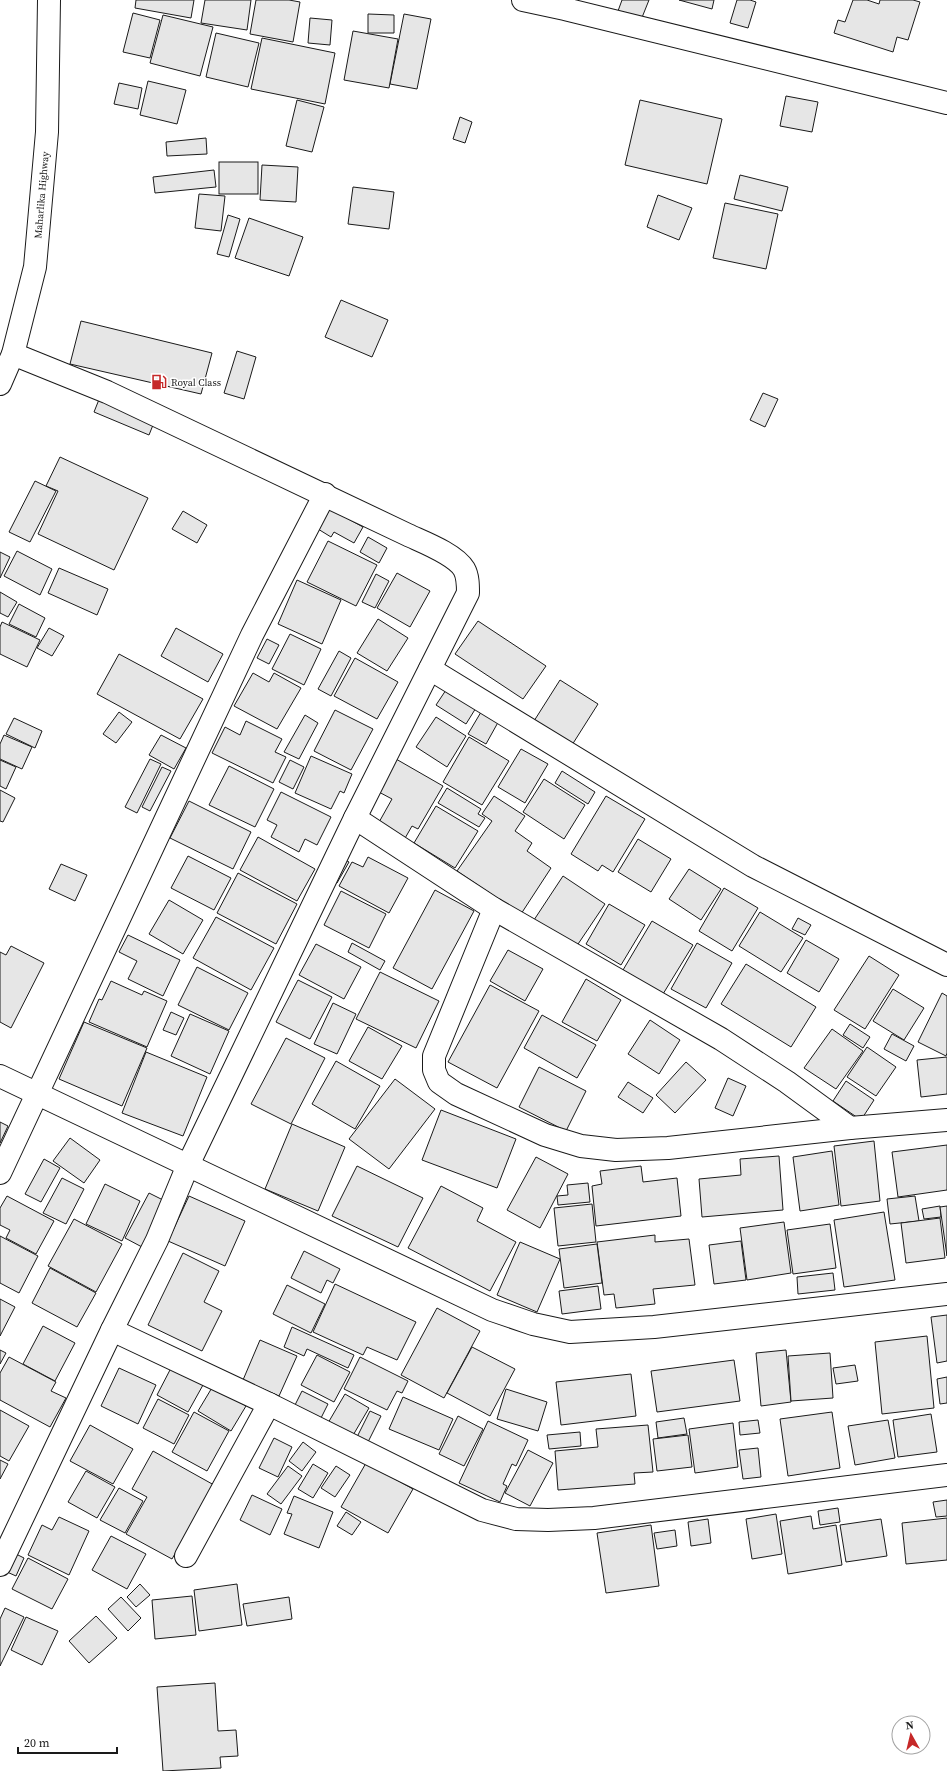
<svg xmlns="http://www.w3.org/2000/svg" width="947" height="1771" font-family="'Source Serif 4',serif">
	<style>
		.building { fill: #e6e6e6; stroke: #1a1a1a }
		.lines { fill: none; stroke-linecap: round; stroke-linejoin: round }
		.street-casing { stroke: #1a1a1a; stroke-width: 24 }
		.primary-casing { stroke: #1a1a1a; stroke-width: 24 }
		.street { stroke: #fff; stroke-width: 22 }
		.primary { stroke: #fff; stroke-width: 22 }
		.labels { text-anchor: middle; stroke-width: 3; stroke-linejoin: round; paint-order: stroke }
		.street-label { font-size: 10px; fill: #1a1a1a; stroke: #fff }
		.poi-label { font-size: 10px; fill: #1a1a1a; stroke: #fff; text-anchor: start }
	</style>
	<rect width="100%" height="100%" fill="#fff"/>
	<g class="building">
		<polygon points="136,0 194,0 191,18 135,8"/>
		<polygon points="205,0 251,0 247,30 201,23"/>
		<polygon points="256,0 289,0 300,2 293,42 250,34"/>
		<polygon points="622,0 649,0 641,20 618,11"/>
		<polygon points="679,0 714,0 712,9"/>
		<polygon points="737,0 750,0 756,2 748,28 730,23"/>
		<polygon points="853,0 867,0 879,4 880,0 913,0 920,2 908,40 897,37 893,52 834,33 838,20 845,22"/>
		<polygon points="133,13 160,20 150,58 123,52"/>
		<polygon points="368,14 394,15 394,33 368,33"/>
		<polygon points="404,14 431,19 417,89 390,84"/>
		<polygon points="163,15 213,27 200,76 150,63"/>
		<polygon points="310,18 332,20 330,45 308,43"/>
		<polygon points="353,31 398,39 389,88 344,80"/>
		<polygon points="216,33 259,43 248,87 206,77"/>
		<polygon points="262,38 335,53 325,104 251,89"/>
		<polygon points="148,81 186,90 177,124 140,115"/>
		<polygon points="119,83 142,88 138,109 114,104"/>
		<polygon points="786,96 818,102 812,132 780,126"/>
		<polygon points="297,100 324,107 312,152 286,146"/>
		<polygon points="640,100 722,119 707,184 625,165"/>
		<polygon points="460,117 472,122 465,143 453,139"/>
		<polygon points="206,138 207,154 167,156 166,142"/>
		<rect x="219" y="162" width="39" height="32"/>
		<polygon points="262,165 298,167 296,202 260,200"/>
		<polygon points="214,170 216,187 155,193 153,177"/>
		<polygon points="740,175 788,187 782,211 734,199"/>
		<polygon points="353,187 394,192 389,229 348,224"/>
		<polygon points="199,194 225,196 221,231 195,228"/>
		<polygon points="658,195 692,208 679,240 647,227"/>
		<polygon points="725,203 778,214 766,269 713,258"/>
		<polygon points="228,215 240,219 229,257 217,254"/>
		<polygon points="249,218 303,237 289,276 235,258"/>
		<polygon points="341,300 388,320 372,357 325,337"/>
		<polygon points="81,321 212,353 201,394 70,364"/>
		<polygon points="237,351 256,357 244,399 224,393"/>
		<polygon points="763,393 778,399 765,427 750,420"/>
		<polygon points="100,397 155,420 149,435 94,412"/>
		<polygon points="60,457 148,498 114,570 38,534 58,491 46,486"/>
		<polygon points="35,481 56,491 30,542 9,532"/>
		<polygon points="330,509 363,527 354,543 334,532 331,537 318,529"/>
		<polygon points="183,511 207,525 197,543 172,529"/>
		<polygon points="368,537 387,548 379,563 360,552"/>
		<polygon points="328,541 377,565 356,606 307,582"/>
		<polygon points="17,551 52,569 40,595 4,576"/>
		<polygon points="0,552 10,557 0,578"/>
		<polygon points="59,568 108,589 97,615 48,593"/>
		<polygon points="397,573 430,591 410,627 377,608"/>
		<polygon points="376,574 389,581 375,608 362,602"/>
		<polygon points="297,580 341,600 322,644 278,624"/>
		<polygon points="0,592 17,602 8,617 0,613"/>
		<polygon points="19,604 45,618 36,637 9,624"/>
		<polygon points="378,619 408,638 387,671 357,653"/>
		<polygon points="478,621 546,666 523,699 455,654"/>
		<polygon points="2,622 40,640 27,667 0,654 0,627"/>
		<polygon points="49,628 64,636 52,656 37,648"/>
		<polygon points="176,628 223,654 208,682 161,656"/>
		<polygon points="290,634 321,649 304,685 272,669"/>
		<polygon points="267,639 279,645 269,664 257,658"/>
		<polygon points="339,651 351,658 331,696 318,689"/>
		<polygon points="119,654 203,699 180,739 97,694"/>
		<polygon points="355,658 398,682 377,719 334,696"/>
		<polygon points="253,673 269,682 274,673 301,688 277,729 234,706"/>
		<polygon points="560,680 598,704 572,745 534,721"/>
		<polygon points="450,684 479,703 466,724 436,705"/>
		<polygon points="484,707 501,717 486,744 468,734"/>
		<polygon points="335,710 373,729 351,770 314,751"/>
		<polygon points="119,712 132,722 116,743 103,734"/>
		<polygon points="305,715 318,723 299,759 284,752"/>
		<polygon points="436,717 466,736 447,767 416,747"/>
		<polygon points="14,718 42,731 35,748 6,734"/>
		<polygon points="246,721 282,739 275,752 286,757 273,783 212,753 225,727 240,735"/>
		<polygon points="4,735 32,747 22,769 0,759 0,744"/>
		<polygon points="161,735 186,748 174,769 149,755"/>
		<polygon points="469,737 509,761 482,805 443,782"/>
		<polygon points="521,749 548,764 525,803 498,787"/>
		<polygon points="311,756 352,774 344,793 340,791 331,809 295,793"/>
		<polygon points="150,759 161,764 137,813 125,807"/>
		<polygon points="396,759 443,786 418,829 412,826 404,840 378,824 392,799 377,791"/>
		<polygon points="0,760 16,767 6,789 0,786"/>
		<polygon points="290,760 304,767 293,789 279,782"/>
		<polygon points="229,766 274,789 255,827 209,805"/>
		<polygon points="162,767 171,771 150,811 142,807"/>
		<polygon points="562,771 595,792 588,804 555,783"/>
		<polygon points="544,779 585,805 564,839 523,812"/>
		<polygon points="447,788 481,809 478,814 485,818 479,827 438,803"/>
		<polygon points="0,790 15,798 3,822 0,821"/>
		<polygon points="281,792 331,817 317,845 305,839 299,852 271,837 277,825 267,820"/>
		<polygon points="494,796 525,816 515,831 532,843 527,851 551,868 521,914 457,871 492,821 482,814"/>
		<polygon points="606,796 645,819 613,872 602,865 598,871 571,854"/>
		<polygon points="189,801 251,832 233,869 170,838"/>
		<polygon points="436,806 478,831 455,868 414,843"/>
		<polygon points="258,837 315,869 297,901 240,870"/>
		<polygon points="638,839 671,859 651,892 618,872"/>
		<polygon points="188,856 231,878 214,910 171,888"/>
		<polygon points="340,857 349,862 337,883 329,879"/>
		<polygon points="368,857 408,878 389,913 339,886 352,862 363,867"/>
		<polygon points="61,864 87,875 75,901 49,889"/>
		<polygon points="689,869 721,889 701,920 669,899"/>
		<polygon points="238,873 297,904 276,944 217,913"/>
		<polygon points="563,876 605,904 572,953 530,926"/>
		<polygon points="724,888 758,908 732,951 699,931"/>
		<polygon points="435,890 474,911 432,989 393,968"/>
		<polygon points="341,891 386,914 369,948 324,925"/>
		<polygon points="169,900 203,920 183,954 149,934"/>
		<polygon points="609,904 645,925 621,965 586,944"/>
		<polygon points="760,912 803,938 781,972 739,946"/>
		<polygon points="216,917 274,948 251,990 193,958"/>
		<polygon points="798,918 811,925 805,935 792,929"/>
		<polygon points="652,921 693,945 663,994 623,970"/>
		<polygon points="128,935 180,960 163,996 128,979 137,961 119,952"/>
		<polygon points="806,940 839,959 819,992 787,973"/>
		<polygon points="352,943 385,961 380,970 348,952"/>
		<polygon points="697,943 732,963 706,1008 671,989"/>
		<polygon points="316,944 361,967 344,999 299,975"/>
		<polygon points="11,946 44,963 11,1028 0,1022 0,952 6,955"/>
		<polygon points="508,950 543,969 525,1001 490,981"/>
		<polygon points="869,956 899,975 865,1029 834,1010"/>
		<polygon points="746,964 816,1007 791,1047 721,1004"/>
		<polygon points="197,967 248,993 229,1030 178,1005"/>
		<polygon points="380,972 439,1001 416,1048 356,1019"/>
		<polygon points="586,979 621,1000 597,1041 562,1022"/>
		<polygon points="298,980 332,997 310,1039 276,1022"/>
		<polygon points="111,981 142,995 144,991 167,1001 147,1047 89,1022 99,999 102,1000"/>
		<polygon points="490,985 539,1011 497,1088 448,1062"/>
		<polygon points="893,989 924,1008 904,1040 873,1021"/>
		<polygon points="942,993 947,996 947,1053 946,1056 918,1042"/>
		<polygon points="333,1003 356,1014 337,1054 314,1044"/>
		<polygon points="171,1012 184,1018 176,1035 163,1030"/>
		<polygon points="190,1014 229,1031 210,1074 171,1056"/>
		<polygon points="542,1015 596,1045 577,1078 524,1048"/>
		<polygon points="650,1020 680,1040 659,1074 628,1054"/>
		<polygon points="84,1022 147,1048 122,1106 59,1079"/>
		<polygon points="850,1024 870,1037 863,1048 843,1035"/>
		<polygon points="368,1027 402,1046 382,1079 349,1061"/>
		<polygon points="832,1029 863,1051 836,1089 804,1068"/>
		<polygon points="892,1034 914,1046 906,1061 884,1049"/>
		<polygon points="286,1038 325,1058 291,1124 251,1104"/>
		<polygon points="867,1047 896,1067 876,1096 847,1077"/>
		<polygon points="146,1052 207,1077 183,1136 122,1113"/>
		<polygon points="947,1057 947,1094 921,1097 917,1060"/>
		<polygon points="336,1061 380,1086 355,1129 312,1104"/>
		<polygon points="686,1062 706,1080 675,1113 656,1095"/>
		<polygon points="539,1067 586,1091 566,1131 519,1107"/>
		<polygon points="728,1078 746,1086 733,1116 715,1108"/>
		<polygon points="395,1079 435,1109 389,1169 349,1139"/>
		<polygon points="846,1081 874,1100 861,1120 833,1101"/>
		<polygon points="628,1082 653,1098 643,1113 618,1097"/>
		<polygon points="441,1110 516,1139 497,1188 422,1160"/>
		<polygon points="0,1122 8,1126 0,1143"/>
		<polygon points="292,1124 345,1147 318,1211 265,1189"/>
		<polygon points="70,1138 100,1160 84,1183 53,1161"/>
		<polygon points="874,1141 880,1201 841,1206 834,1146"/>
		<polygon points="947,1145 947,1190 898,1197 892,1152"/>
		<polygon points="832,1151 839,1205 800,1211 793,1157"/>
		<polygon points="779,1156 783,1210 702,1217 699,1179 741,1175 740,1159"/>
		<polygon points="536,1157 568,1174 540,1228 507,1210"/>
		<polygon points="44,1159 60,1168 41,1202 25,1194"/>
		<polygon points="357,1166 423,1198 398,1247 332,1216"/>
		<polygon points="641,1166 643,1182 677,1178 681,1216 596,1226 592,1186 602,1184 600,1171"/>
		<polygon points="62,1178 84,1189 66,1224 43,1213"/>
		<polygon points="588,1183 590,1202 558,1205 557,1196 568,1195 567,1185"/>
		<polygon points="105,1184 140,1201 122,1241 86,1224"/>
		<polygon points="441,1186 483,1208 477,1221 516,1242 490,1291 408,1248"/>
		<polygon points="149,1193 165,1201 142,1247 125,1238"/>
		<polygon points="7,1196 54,1221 36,1254 6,1238 10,1230 0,1225 0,1208"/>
		<polygon points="189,1196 245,1221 225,1266 168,1241"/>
		<polygon points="915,1196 919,1221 890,1224 887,1199"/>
		<polygon points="592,1204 596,1242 558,1246 554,1208"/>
		<polygon points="940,1206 941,1217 924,1219 922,1209"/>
		<polygon points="947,1206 947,1256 940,1207"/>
		<polygon points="884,1212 895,1280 844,1287 834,1220"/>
		<polygon points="940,1218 945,1258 906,1263 901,1223"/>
		<polygon points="74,1219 122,1244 96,1292 48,1266"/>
		<polygon points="784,1222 791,1273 747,1280 740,1228"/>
		<polygon points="830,1224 836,1268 793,1274 787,1230"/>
		<polygon points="655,1235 655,1242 689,1239 695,1285 653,1289 655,1304 616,1308 614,1294 604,1295 597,1242"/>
		<polygon points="0,1236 38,1256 19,1293 0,1283"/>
		<polygon points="741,1241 746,1280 714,1284 709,1245"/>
		<polygon points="520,1242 560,1259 537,1312 497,1295"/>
		<polygon points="597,1244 602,1283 564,1288 559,1249"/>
		<polygon points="304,1251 340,1269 333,1283 327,1280 321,1293 291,1278"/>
		<polygon points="183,1253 219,1271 204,1302 222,1311 202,1351 148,1325"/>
		<polygon points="50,1268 96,1293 77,1327 32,1303"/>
		<polygon points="833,1273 835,1290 798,1294 797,1277"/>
		<polygon points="335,1284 416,1322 397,1360 367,1347 363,1355 313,1332"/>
		<polygon points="287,1285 325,1304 311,1333 273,1314"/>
		<polygon points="598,1286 601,1309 562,1314 559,1291"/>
		<polygon points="0,1299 15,1307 0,1336"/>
		<polygon points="437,1308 480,1331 444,1398 401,1375"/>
		<polygon points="947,1315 947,1361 937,1363 931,1317"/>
		<polygon points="43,1326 75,1343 55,1381 23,1364"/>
		<polygon points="292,1327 354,1355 348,1368 307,1349 304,1356 284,1347"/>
		<polygon points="927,1336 934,1408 882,1414 875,1342"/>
		<polygon points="260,1340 297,1356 279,1396 243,1380"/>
		<polygon points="472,1347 515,1369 490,1416 447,1393"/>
		<polygon points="0,1350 6,1353 0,1364"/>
		<polygon points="786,1350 791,1402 761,1406 756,1353"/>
		<polygon points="830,1353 833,1398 791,1401 788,1356"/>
		<polygon points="317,1355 350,1372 334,1402 301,1385"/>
		<polygon points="9,1357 56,1382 51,1391 66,1398 50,1427 0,1400 0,1373"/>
		<polygon points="360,1357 408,1381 402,1393 397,1391 387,1410 344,1389"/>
		<polygon points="734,1360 740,1401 657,1412 651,1371"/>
		<polygon points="855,1365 858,1381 836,1384 833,1368"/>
		<polygon points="119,1368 156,1385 138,1424 101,1406"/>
		<polygon points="171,1368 203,1385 188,1412 157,1395"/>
		<polygon points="631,1374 636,1416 561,1425 556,1382"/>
		<polygon points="947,1377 947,1403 940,1404 937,1379"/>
		<polygon points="213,1386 246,1406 231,1431 198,1411"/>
		<polygon points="506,1389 547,1402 538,1431 497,1419"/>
		<polygon points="302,1391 328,1404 321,1418 295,1405"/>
		<polygon points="345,1394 369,1408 352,1437 328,1423"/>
		<polygon points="403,1397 453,1419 439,1450 389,1429"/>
		<polygon points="158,1399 189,1415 174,1444 143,1428"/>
		<polygon points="0,1410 29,1426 9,1461 0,1456"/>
		<polygon points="370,1411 381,1416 366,1446 355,1441"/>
		<polygon points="194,1412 229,1431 207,1471 172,1452"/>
		<polygon points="832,1412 840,1468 788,1476 780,1419"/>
		<polygon points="931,1414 937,1452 898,1457 893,1420"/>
		<polygon points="458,1416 483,1429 464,1466 439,1454"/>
		<polygon points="684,1418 687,1434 658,1438 656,1422"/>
		<polygon points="758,1420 760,1433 740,1435 739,1422"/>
		<polygon points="888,1420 895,1458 855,1465 848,1426"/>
		<polygon points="488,1421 528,1440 516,1466 512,1464 503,1484 507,1486 500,1502 459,1483"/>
		<polygon points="733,1423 738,1467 695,1473 689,1429"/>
		<polygon points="90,1425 133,1449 113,1484 70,1461"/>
		<polygon points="648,1425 653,1472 634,1473 635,1484 558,1490 555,1451 598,1447 596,1429"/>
		<polygon points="580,1432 581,1446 549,1449 547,1435"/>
		<polygon points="688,1435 692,1467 657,1471 653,1439"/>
		<polygon points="274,1438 292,1447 278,1477 259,1468"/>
		<polygon points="303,1442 316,1452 302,1471 289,1461"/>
		<polygon points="758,1448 761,1477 743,1479 739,1450"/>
		<polygon points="528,1450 553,1463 530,1506 505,1493"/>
		<polygon points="153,1451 214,1485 172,1559 126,1534 147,1497 132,1489"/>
		<polygon points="0,1460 8,1464 0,1479"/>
		<polygon points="366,1463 413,1489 388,1533 341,1507"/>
		<polygon points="313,1464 328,1473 313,1498 298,1489"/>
		<polygon points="288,1466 302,1476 281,1504 267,1494"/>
		<polygon points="336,1466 350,1475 335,1497 321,1488"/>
		<polygon points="86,1471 115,1487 97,1518 68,1502"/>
		<polygon points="119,1488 143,1501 125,1533 100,1520"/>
		<polygon points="252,1495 282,1509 270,1535 240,1520"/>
		<polygon points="294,1496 333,1512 319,1548 284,1534 292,1514 287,1513"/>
		<polygon points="947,1500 947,1516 936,1517 933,1502"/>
		<polygon points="838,1508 840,1522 820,1525 818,1511"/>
		<polygon points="346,1512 361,1522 352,1535 337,1526"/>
		<polygon points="776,1514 782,1554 752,1559 746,1519"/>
		<polygon points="811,1516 813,1529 836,1525 842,1565 788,1574 780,1521"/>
		<polygon points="59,1517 89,1531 69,1575 28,1555 42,1525 52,1530"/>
		<polygon points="947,1518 947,1560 906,1564 902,1523"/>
		<polygon points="708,1519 711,1543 691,1546 688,1522"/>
		<polygon points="881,1519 887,1556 846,1562 840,1525"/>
		<polygon points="651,1525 659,1586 606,1593 597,1533"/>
		<polygon points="675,1530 677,1546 657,1549 654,1533"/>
		<polygon points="111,1536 146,1554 127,1589 92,1570"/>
		<polygon points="16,1554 24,1558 16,1576 7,1572"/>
		<polygon points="28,1558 68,1579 52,1609 12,1589"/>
		<polygon points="140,1584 150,1595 136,1607 127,1597"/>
		<polygon points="237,1584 242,1625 199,1631 194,1590"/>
		<polygon points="192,1596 196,1635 155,1639 152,1600"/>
		<polygon points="121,1597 141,1618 128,1631 108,1609"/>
		<polygon points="289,1597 292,1619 247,1626 243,1604"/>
		<polygon points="5,1608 24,1617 0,1666 0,1619"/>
		<polygon points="96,1616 117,1638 89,1663 69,1641"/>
		<polygon points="26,1617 58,1631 42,1665 11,1650"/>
		<polygon points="215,1683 218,1731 236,1730 238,1756 220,1757 221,1768 163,1771 157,1687"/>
	</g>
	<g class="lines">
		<defs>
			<g id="street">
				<polyline points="523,0 565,9 947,103"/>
				<polyline points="430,669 753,866 947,965"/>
				<polyline points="355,818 494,909 721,1039 787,1082 850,1128"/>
				<polyline points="494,909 434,1056 434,1070 439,1082 456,1094 545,1135 581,1146 616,1150 668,1148 850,1128 947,1120"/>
				<polyline points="0,1076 492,1310 533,1324 570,1332 654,1327 947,1294"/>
				<polyline points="0,1173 252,635 325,494"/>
				<polyline points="112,1330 269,1404 482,1510 516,1519 548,1520 594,1518 947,1475"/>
				<polyline points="186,1556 269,1404"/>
				<path d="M0,1565L112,1330L157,1240L188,1165L355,818L468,593C468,585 468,576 464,569C455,554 423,542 408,535L107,392L13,354"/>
			</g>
			<polyline id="primary" points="0,384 13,354 35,267 47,132 49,0"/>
		</defs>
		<use href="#street" class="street-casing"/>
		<use href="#primary" class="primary-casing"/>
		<use href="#street" class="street"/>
		<use href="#primary" class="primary"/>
	</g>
	<defs>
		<symbol id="fuel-bare" viewBox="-9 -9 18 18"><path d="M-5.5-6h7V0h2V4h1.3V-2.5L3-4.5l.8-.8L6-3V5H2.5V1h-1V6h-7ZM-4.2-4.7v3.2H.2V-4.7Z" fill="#c62828" stroke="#fff" stroke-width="2.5" paint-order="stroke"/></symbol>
	</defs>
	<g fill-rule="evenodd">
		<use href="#fuel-bare" x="148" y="371" width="22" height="22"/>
	</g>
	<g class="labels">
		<g class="street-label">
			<text transform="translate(41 195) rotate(-85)" y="4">Maharlika Highway</text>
		</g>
		<g class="poi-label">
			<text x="171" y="386">Royal Class</text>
		</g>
	</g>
	<g transform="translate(911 1735) rotate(352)"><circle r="19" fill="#ffffff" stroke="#a3a3a3"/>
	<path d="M0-3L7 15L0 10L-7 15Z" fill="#c62828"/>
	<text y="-6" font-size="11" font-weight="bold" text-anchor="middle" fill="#1a1a1a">N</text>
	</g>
	<path d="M18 1747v6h99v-6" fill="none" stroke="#1a1a1a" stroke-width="2"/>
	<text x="24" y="1747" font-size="12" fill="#1a1a1a" stroke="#ffffff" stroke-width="3" paint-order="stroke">20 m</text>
</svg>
